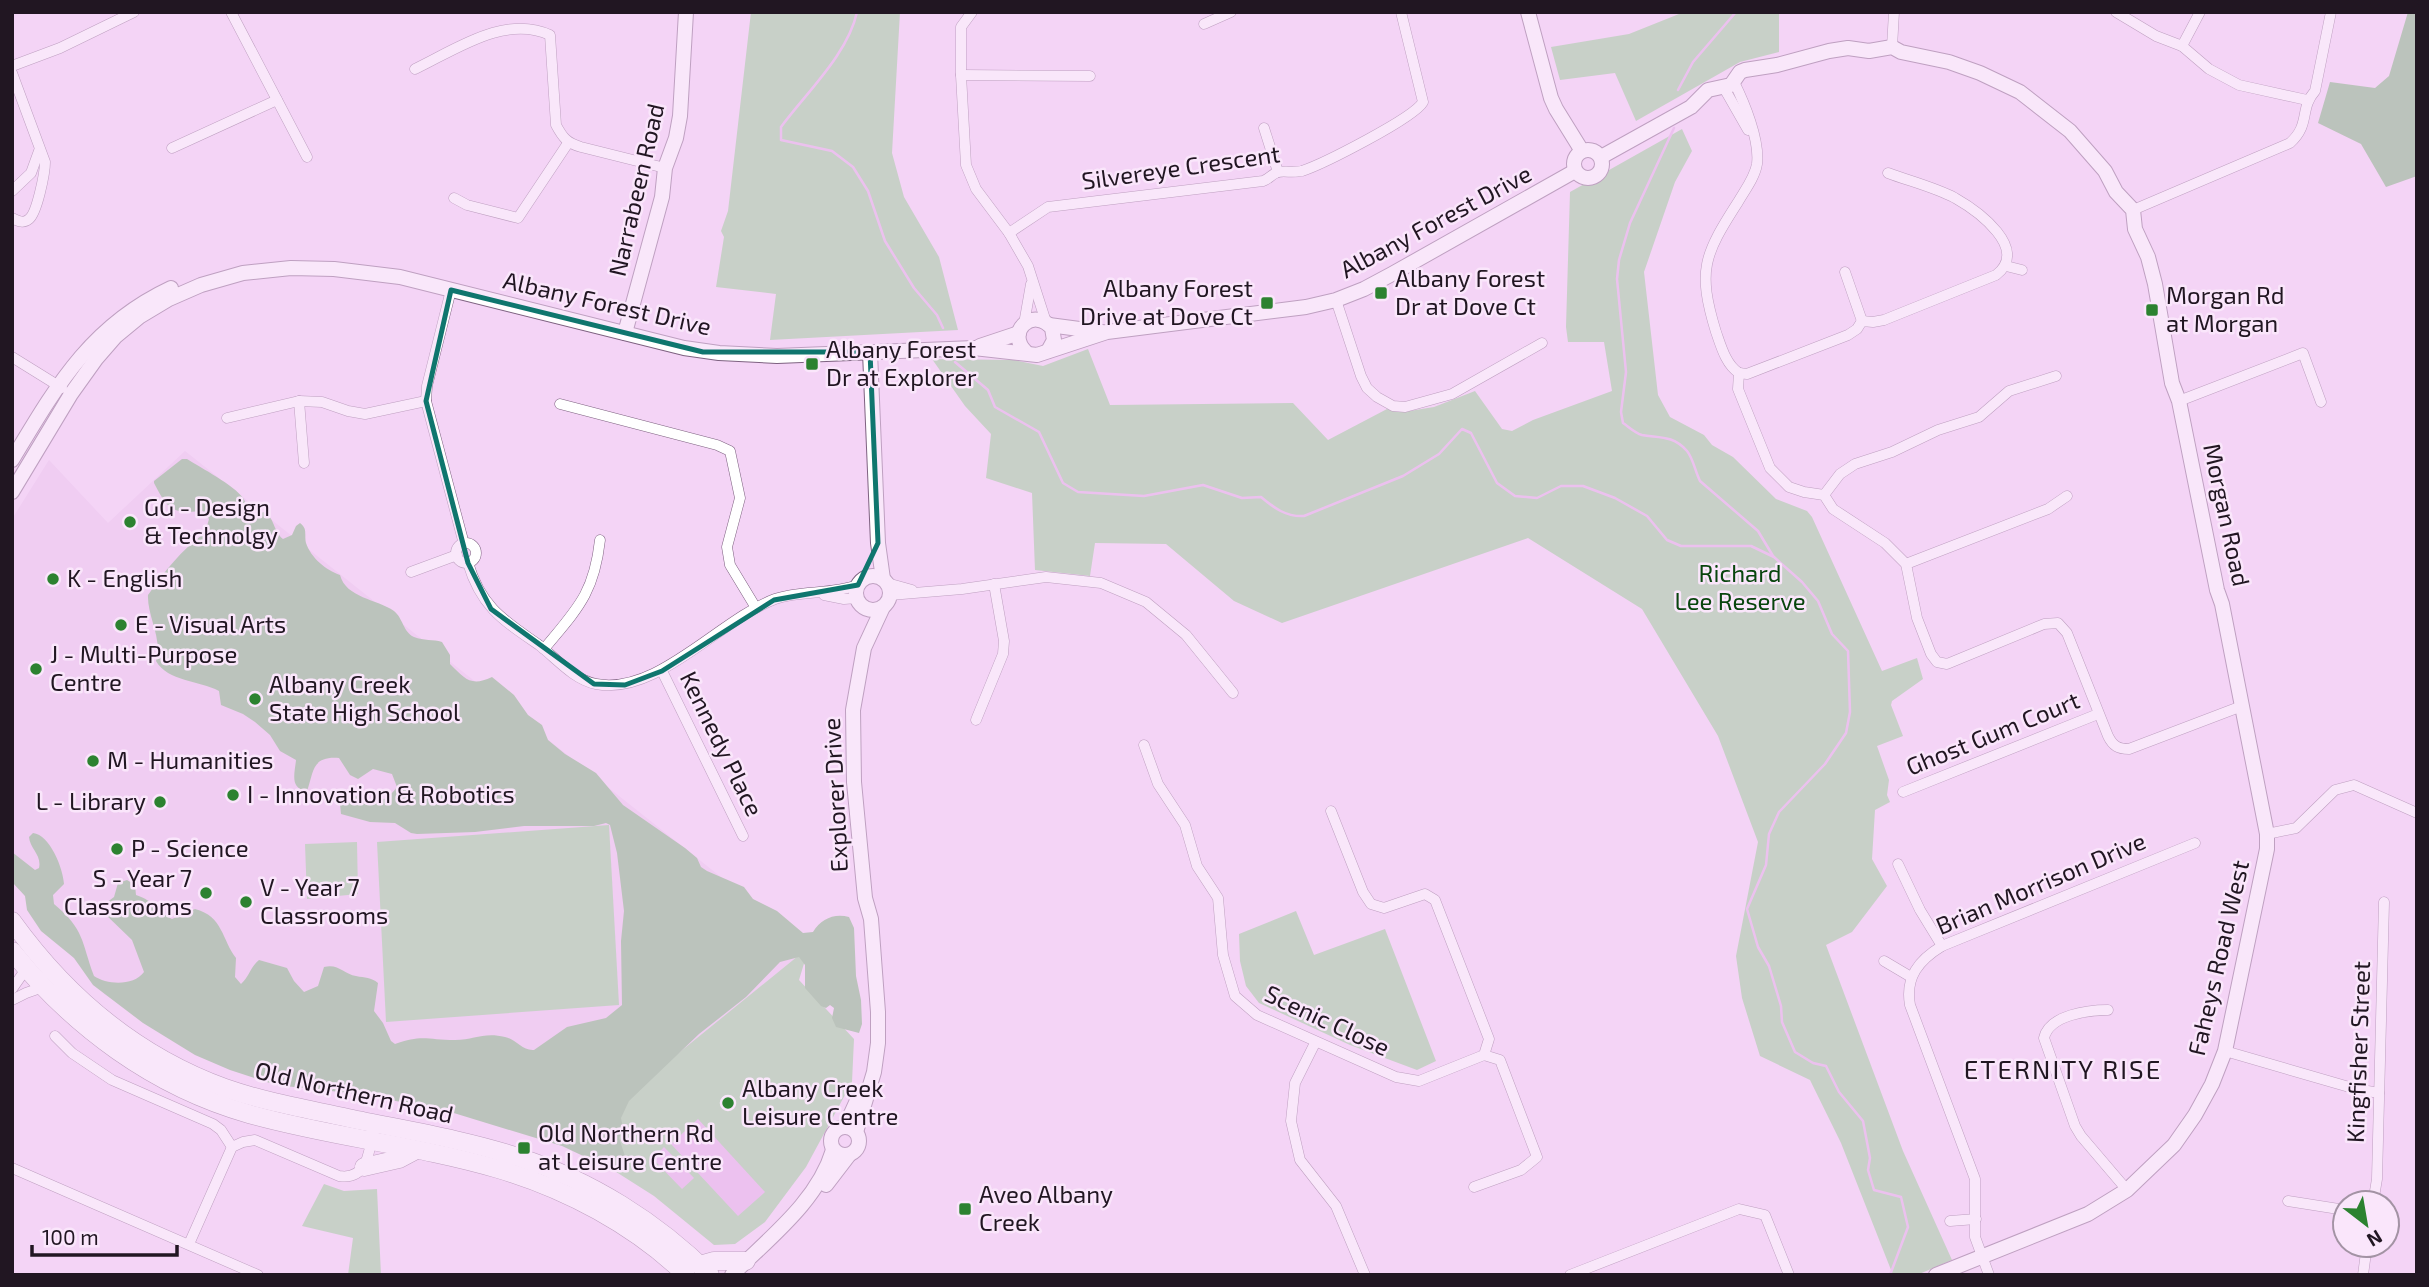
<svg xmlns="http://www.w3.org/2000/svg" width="2429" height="1287" font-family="'Exo 2',sans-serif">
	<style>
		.built { fill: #eac5ed }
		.green { fill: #93cc91 }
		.forest { fill: #77af75 }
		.water { fill: #e3ace7 }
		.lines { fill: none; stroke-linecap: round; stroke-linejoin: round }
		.stream { stroke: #e3ace7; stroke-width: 2.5 }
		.street-casing { stroke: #7e6281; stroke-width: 11 }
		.secondary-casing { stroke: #7e6281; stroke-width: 16 }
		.highway-casing { stroke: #7e6281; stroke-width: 19 }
		.street { stroke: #fff; stroke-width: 10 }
		.secondary { stroke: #fff; stroke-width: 14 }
		.highway { stroke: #fff; stroke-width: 18 }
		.marked { fill: none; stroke: #0f766e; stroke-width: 5; stroke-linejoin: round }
		.poi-dot { fill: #2c8230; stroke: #fae6fb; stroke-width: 2.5 }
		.labels { text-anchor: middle; stroke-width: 5; stroke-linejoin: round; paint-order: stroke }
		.street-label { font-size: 24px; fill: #211622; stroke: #fae6fb }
		.poi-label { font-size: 24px; fill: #211622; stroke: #fae6fb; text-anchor: start }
		.park-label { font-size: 24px; fill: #08450d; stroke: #fae6fb }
		.neighbourhood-label { font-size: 26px; letter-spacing: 2px; fill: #211622; stroke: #fae6fb }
	</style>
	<rect width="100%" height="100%" fill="#f4d4f6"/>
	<polygon class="built" points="185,451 809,947 569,1142 393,1093 178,1042 104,994 35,913 12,875 12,519 49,460 108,523"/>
	<g class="green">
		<polygon points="751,12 900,12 892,153 904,197 939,257 958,330 770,340 776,294 716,287 724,237 721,231 728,211"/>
		<polygon points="1684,12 1781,12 1779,14 1779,52 1740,62 1636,121 1615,73 1560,80 1551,47 1629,34"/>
		<polygon points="1682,129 1692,151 1675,182 1644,272 1658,395 1670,417 1704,435 1712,445 1733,457 1776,499 1807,511 1812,517 1882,671 1917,658 1923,679 1892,701 1891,705 1903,736 1877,746 1889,780 1887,795 1890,802 1875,810 1872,859 1887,886 1852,932 1826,945 1903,1151 1952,1260 1917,1275 1893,1275 1841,1143 1810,1080 1760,1056 1742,998 1736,956 1758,842 1718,736 1642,609 1528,538 1282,623 1234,601 1166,544 1095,543 1090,576 1035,570 1032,493 986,478 991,434 965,406 932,359 1014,360 1043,366 1088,349 1110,405 1293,403 1328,440 1387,409 1403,412 1434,407 1475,391 1502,429 1512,431 1533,420 1612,391 1604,342 1568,342 1566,327 1570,192"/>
		<polygon points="609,825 619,1005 386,1022 377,842"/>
		<polygon points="357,842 358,894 307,899 305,844"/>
		<polygon points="1296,911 1314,955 1385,929 1436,1061 1417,1070 1350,1045 1259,1003 1246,986 1240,961 1239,934"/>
		<polygon points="809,947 799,980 854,1039 852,1082 806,1167 765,1222 735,1244 714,1245 654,1196 569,1142"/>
		<polygon points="324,1184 344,1191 377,1189 381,1275 348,1275 353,1238 302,1226"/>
	</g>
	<g class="forest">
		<polygon points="2408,12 2417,12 2417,176 2386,187 2361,144 2318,123 2330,82 2375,88 2389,76"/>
		<path d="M182,459H187C201,468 234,485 243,498C247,503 245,509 245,514L249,516L264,512C275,518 273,531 283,539L292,535L296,526L300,523C308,529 304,534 306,543C311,558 326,570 340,575C346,598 377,599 394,611C403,618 403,632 414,637C424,641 433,639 442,642L450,655V664C465,679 471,687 492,677L514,695L528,715L542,725L548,740L565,754L596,773L623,805L685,848L697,858L701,867L707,871L744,887L753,899L777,911L803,933L813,932C821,919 834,913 849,917L854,928L856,976L861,1000L862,1024L859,1033L836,1027L832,1018L834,1008L830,1005L826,1008L821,1006L805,988V965L799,957L780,962L746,997L699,1034L629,1101L621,1118L623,1128L619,1138L625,1156L623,1166L615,1171L562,1146L444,1110L358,1094L276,1085L230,1070L195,1055L143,1023L93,985L74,958L41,931L27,910L25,896L12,882V852L35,870L39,868C42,855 30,849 29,837L33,833C50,835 63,868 64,884L53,895L54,904C85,930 81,941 94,976C107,985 134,986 144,972L132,940L104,913L106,903L114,897L118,883L127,880L135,885L136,895C155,901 156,911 172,919L195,909C223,916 222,940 236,958L235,977L241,984C249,977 251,966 259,960L287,968L294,981L304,992L318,986L324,967C338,963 344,974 356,976C365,978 371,977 378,983L374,1011L383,1023L391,1041L395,1044C422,1034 428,1040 455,1040C475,1040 483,1032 505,1037C516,1039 522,1051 534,1050L567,1027L606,1018L622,1005L621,941L624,911L617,853L610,825L606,823L594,826H524L475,832L417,834L411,833L395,823L370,822L341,814L340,804L350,794C371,800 380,809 397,787L392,774L373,769L358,779L350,775L339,758C311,756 314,772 307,791C289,789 295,772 296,760L280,751L270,735L255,722L243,714L221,705L219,691C199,680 168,682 156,661C163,639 147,616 148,595C165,571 181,550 205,533L209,519L203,511C172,514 168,510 154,483V481Z"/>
	</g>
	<g class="water">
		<polygon points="698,1119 765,1192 738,1216 671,1144"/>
		<polygon points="664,1147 694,1178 682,1189 653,1159"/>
	</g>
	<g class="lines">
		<g class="stream">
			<path d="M857,12C848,54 806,93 781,127V140L832,151L853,167L868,191L885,241L914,288L937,315L943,328"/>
			<polyline points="1678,90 1693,62 1736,12"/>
			<path d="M1674,128L1630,223L1619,260L1617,279L1626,372L1621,412L1623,423C1629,427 1635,433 1642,435C1659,438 1673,435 1687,451C1693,458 1695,471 1700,481L1758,531L1773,556"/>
			<path d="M955,362L988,390L995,407L1039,432L1063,483L1078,492L1144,496L1203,485L1242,498L1261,497C1274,508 1286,517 1304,516L1403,476L1439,454L1462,429L1471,433L1497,483L1515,496L1537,498L1561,486H1583L1615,498L1647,516L1667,540L1681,546H1751L1774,557L1802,582L1818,601L1832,634L1848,651L1850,712L1846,733L1825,764L1779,812L1769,834L1766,865L1747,909L1758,947L1769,966L1781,1006L1782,1022L1795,1052L1813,1063L1826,1066L1839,1092L1863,1121L1870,1158L1868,1170L1874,1190L1901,1197L1908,1227L1890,1275"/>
		</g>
		<defs>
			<g id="street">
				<polyline points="231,12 307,157"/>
				<polyline points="972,12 961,27 961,75 966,165 976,189 1009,233 1028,266 1046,322"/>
				<polyline points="2116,12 2156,36 2182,46 2209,69 2239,85 2307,100"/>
				<polyline points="1204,24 1231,12"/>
				<polyline points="2182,46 2200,12"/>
				<polyline points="1892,47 1894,12"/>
				<polyline points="12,66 60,48 134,12"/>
				<path d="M415,69C455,50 505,14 550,35L556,125C563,138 567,143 581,147L665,168"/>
				<path d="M12,73L45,162C45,173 37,213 29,219C23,224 18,221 12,218"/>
				<polyline points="961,75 1090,76"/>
				<path d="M1734,82C1744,102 1760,140 1757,164C1755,177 1745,190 1738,202C1704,255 1697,270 1716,332C1721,346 1726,365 1739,373"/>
				<polyline points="1724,88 1748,130"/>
				<polyline points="1264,128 1278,172"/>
				<polyline points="172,148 277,100"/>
				<polyline points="12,191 31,173 39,151"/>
				<polyline points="454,198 467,205 518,218 568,143"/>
				<path d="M2133,210L2290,143C2311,124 2299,109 2315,91L2331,12"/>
				<path d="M1009,233L1048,207L1263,181C1269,179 1271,175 1276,173C1280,170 1293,173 1302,171C1323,164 1414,118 1423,102L1401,12"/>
				<polyline points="2006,266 2022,270"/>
				<polyline points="1845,272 1862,321"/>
				<polyline points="451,290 427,386 426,401 464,544"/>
				<polyline points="1336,300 1361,376 1367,388 1377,397 1393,406 1405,407 1452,394 1542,343"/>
				<polyline points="1024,324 1031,284"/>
				<polyline points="12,357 62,388"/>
				<path d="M1739,373L1738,389L1770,468L1789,487L1804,492L1824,495L1833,509L1885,543L1906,564L1917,618L1931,654L1937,662L1947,664L2044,624L2058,623L2067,633L2108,736C2113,746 2118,749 2129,749L2242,706"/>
				<path d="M1739,373L1747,374L1848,335L1857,329L1862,321L1873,322L1884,320L1996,275C2030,249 1978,211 1955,198C1934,187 1909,181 1888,173"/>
				<polyline points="299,401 304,463"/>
				<polyline points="2179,401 2303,353 2321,402"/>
				<polyline points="560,404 717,445 730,451 740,498 727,547 730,565 756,608"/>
				<polyline points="227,418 299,401 322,402 348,411 365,414 426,401"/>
				<polyline points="1824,495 1840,474 1855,464 1892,452 1938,430 1979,417 2009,391 2056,376"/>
				<circle cx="466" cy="553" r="10"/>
				<path d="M468,563C481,607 503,620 539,645C556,658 574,680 596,684C657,696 719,620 775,599C801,590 831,595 858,585"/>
				<polyline points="1906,564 2048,509 2067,496"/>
				<polyline points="411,572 457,555"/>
				<polyline points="887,583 912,590"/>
				<polyline points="824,595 844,599 857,598"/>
				<polyline points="890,595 962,589 1046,577 1101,583 1146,602 1186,635 1233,693"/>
				<path d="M544,649C577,609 594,594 600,540"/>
				<polyline points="662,671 743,836"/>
				<polyline points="976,720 1003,654 1004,641 994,584"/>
				<polyline points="1144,745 1158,784 1185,825 1197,866 1218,898 1223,955 1235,996 1257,1015 1396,1077 1419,1081 1484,1055 1489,1039 1435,900 1425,894 1384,908 1371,904 1363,892 1331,811"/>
				<polyline points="1903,792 2098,714"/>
				<polyline points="2267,834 2296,828 2335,790 2354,785 2417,813"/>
				<polyline points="1898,864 1920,910 1942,946"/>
				<polyline points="1884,961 1911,977"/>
				<polyline points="12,989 26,969"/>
				<polyline points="12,1000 26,993 43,987"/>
				<path d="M2108,1010C2088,1010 2049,1015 2044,1038L2075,1126L2081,1136L2127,1190"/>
				<polyline points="55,1036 72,1053 112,1080 213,1124 221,1130 232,1147"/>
				<polyline points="1315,1043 1295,1083 1291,1121 1300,1160 1336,1206 1365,1275"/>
				<polyline points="2225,1051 2356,1089 2379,1093"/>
				<polyline points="12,1168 258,1275"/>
				<polyline points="1474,1187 1521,1170 1537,1157 1500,1060 1484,1055"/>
				<polyline points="2288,1201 2345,1210"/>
				<polyline points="2373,1203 2377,1179 2384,902"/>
				<polyline points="1950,1221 1976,1219"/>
				<path d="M189,1244L232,1147L243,1142L255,1140L339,1176C370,1181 370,1146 374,1123"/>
				<polyline points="1570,1275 1739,1209 1765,1215 1789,1275"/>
				<path d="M1989,1275L1975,1237V1179L1910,1005C1905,977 1919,960 1942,946L2195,843"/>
				<polyline points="2363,1275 2367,1245"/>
			</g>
			<g id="secondary">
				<polyline points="1528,12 1551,98 1556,109 1582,151"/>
				<circle cx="1588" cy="164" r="14"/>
				<polyline points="1601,157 1691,107 1708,90 1731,85 1740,72 1745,70 1777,65 1829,51 1848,48 1869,51 1892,47 1901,52 1949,62 1980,73 2020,92 2070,131 2105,171 2116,192 2133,210 2135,229 2148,257 2155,284 2172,383 2179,401 2217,590 2222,604 2267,834 2267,849 2225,1051 2212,1084 2195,1115 2174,1145 2127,1190 2088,1214 1936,1275"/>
				<polyline points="1049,325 1102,332"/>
				<polyline points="625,333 662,197 665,168 676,138 680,116 686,12"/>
				<polyline points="980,346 1019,333"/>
				<polyline points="870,352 878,543 883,579"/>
				<path d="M1026,352C1005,332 1033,306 1052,328L1054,340L1048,351"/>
				<path d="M12,460C56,387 90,326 171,288"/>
				<polyline points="12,492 71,394 96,359 116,336 139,317 169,299 201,285 243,273 291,268 334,269 400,277 684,348 719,353 777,356 974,348 1037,355 1107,332 1306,307 1336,300 1364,289 1392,274 1575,171"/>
				<circle cx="873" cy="593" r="17"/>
				<circle cx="845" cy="1141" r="14"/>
				<polyline points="845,1127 860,1094"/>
				<polyline points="856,1132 874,1072 878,1043 878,1012 871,919 865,898 854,782 853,710 864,648 883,607"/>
				<polyline points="826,1185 849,1155"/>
				<path d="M732,1275C769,1238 818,1201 833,1150"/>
			</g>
			<g id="highway">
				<path d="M12,921C66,996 137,1056 225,1088C265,1102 307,1109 348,1118C405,1130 463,1139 518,1157C590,1180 657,1222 710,1275"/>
				<path d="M12,951C73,1027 154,1087 249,1114C330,1137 416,1145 498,1169C566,1189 634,1225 686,1275"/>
				<polyline points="364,1167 399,1159 416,1150"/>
				<polyline points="700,1265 714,1261 746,1261"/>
			</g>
		</defs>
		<use href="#street" class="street-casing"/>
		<use href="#secondary" class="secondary-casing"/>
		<use href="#highway" class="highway-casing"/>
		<use href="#street" class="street"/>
		<use href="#secondary" class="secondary"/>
		<use href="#highway" class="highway"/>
	</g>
	<path d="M0 0H2429V1287H0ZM451,290L703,352H870L878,543L858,585L774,600L662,671L625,685L594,684L491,609L468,563L426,401Z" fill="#f4d4f6" fill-opacity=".55" fill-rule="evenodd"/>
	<path class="marked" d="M451,290L703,352H870L878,543L858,585L774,600L662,671L625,685L594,684L491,609L468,563L426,401Z"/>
	<g class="poi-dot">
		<rect x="1374" y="286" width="14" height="14" rx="3.5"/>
		<rect x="1260" y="296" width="14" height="14" rx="3.5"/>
		<rect x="2145" y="303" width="14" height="14" rx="3.5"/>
		<rect x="805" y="357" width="14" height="14" rx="3.5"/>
		<circle cx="130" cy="522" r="7"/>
		<circle cx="53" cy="579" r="7"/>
		<circle cx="121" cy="625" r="7"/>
		<circle cx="36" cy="669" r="7"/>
		<circle cx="255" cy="699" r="7"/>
		<circle cx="93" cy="761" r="7"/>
		<circle cx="233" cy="795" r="7"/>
		<circle cx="160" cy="802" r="7"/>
		<circle cx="117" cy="849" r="7"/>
		<circle cx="206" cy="893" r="7"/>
		<circle cx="246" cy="902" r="7"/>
		<circle cx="728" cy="1103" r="7"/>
		<rect x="517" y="1141" width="14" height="14" rx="3.5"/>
		<rect x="958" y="1202" width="14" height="14" rx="3.5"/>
	</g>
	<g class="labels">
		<g class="street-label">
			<text transform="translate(1181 168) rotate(-8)" y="8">Silvereye Crescent</text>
			<text transform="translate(637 190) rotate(-77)" y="8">Narrabeen Road</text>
			<text transform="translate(1436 222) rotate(-28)" y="8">Albany Forest Drive</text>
			<text transform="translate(607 304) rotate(13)" y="8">Albany Forest Drive</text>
			<text transform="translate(2226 515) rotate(78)" y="8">Morgan Road</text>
			<text transform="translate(1993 734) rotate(-22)" y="8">Ghost Gum Court</text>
			<text transform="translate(721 744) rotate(64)" y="8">Kennedy Place</text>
			<text transform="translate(836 795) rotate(-93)" y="8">Explorer Drive</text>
			<text transform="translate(2041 884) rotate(-23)" y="8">Brian Morrison Drive</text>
			<text transform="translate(2219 958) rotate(-77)" y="8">Faheys Road West</text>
			<text transform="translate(1327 1021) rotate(25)" y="8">Scenic Close</text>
			<text transform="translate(2359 1052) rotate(-88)" y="8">Kingfisher Street</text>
			<text transform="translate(354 1093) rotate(13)" y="8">Old Northern Road</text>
		</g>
		<g class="poi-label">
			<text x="1395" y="287">Albany Forest<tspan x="1395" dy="28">Dr at Dove Ct</tspan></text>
			<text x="1253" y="297" text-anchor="end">Albany Forest<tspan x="1253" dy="28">Drive at Dove Ct</tspan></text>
			<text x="2166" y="304">Morgan Rd<tspan x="2166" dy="28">at Morgan</tspan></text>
			<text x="826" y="358">Albany Forest<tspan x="826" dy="28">Dr at Explorer</tspan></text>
			<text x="144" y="516">GG - Design<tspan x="144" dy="28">&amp; Technolgy</tspan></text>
			<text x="67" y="587">K - English</text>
			<text x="135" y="633">E - Visual Arts</text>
			<text x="50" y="663">J - Multi-Purpose<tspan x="50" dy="28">Centre</tspan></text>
			<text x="269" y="693">Albany Creek<tspan x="269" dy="28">State High School</tspan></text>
			<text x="107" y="769">M - Humanities</text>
			<text x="247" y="803">I - Innovation &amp; Robotics</text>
			<text x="146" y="810" text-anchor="end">L - Library</text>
			<text x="131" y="857">P - Science</text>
			<text x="192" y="887" text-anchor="end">S - Year 7<tspan x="192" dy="28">Classrooms</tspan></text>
			<text x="260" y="896">V - Year 7<tspan x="260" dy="28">Classrooms</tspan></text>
			<text x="742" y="1097">Albany Creek<tspan x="742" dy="28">Leisure Centre</tspan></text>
			<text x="538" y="1142">Old Northern Rd<tspan x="538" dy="28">at Leisure Centre</tspan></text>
			<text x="979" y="1203">Aveo Albany<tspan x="979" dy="28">Creek</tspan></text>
		</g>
		<g class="park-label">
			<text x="1740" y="582">Richard<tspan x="1740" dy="28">Lee Reserve</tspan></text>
		</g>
		<g class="neighbourhood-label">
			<text x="2063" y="1079">ETERNITY RISE</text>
		</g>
	</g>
	<rect width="2429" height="1287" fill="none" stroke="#211622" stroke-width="28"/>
	<g transform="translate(2366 1224) rotate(149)"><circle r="33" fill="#fae6fb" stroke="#a393a4" stroke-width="2"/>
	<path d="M0-5L12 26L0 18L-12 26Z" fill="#2c8230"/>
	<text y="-10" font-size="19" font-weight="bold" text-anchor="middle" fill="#211622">N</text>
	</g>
	<path d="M32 1245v10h145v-10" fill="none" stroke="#211622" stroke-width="3.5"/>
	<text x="42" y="1245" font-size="21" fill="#211622" stroke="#fae6fb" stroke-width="5" paint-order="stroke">100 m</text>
</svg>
